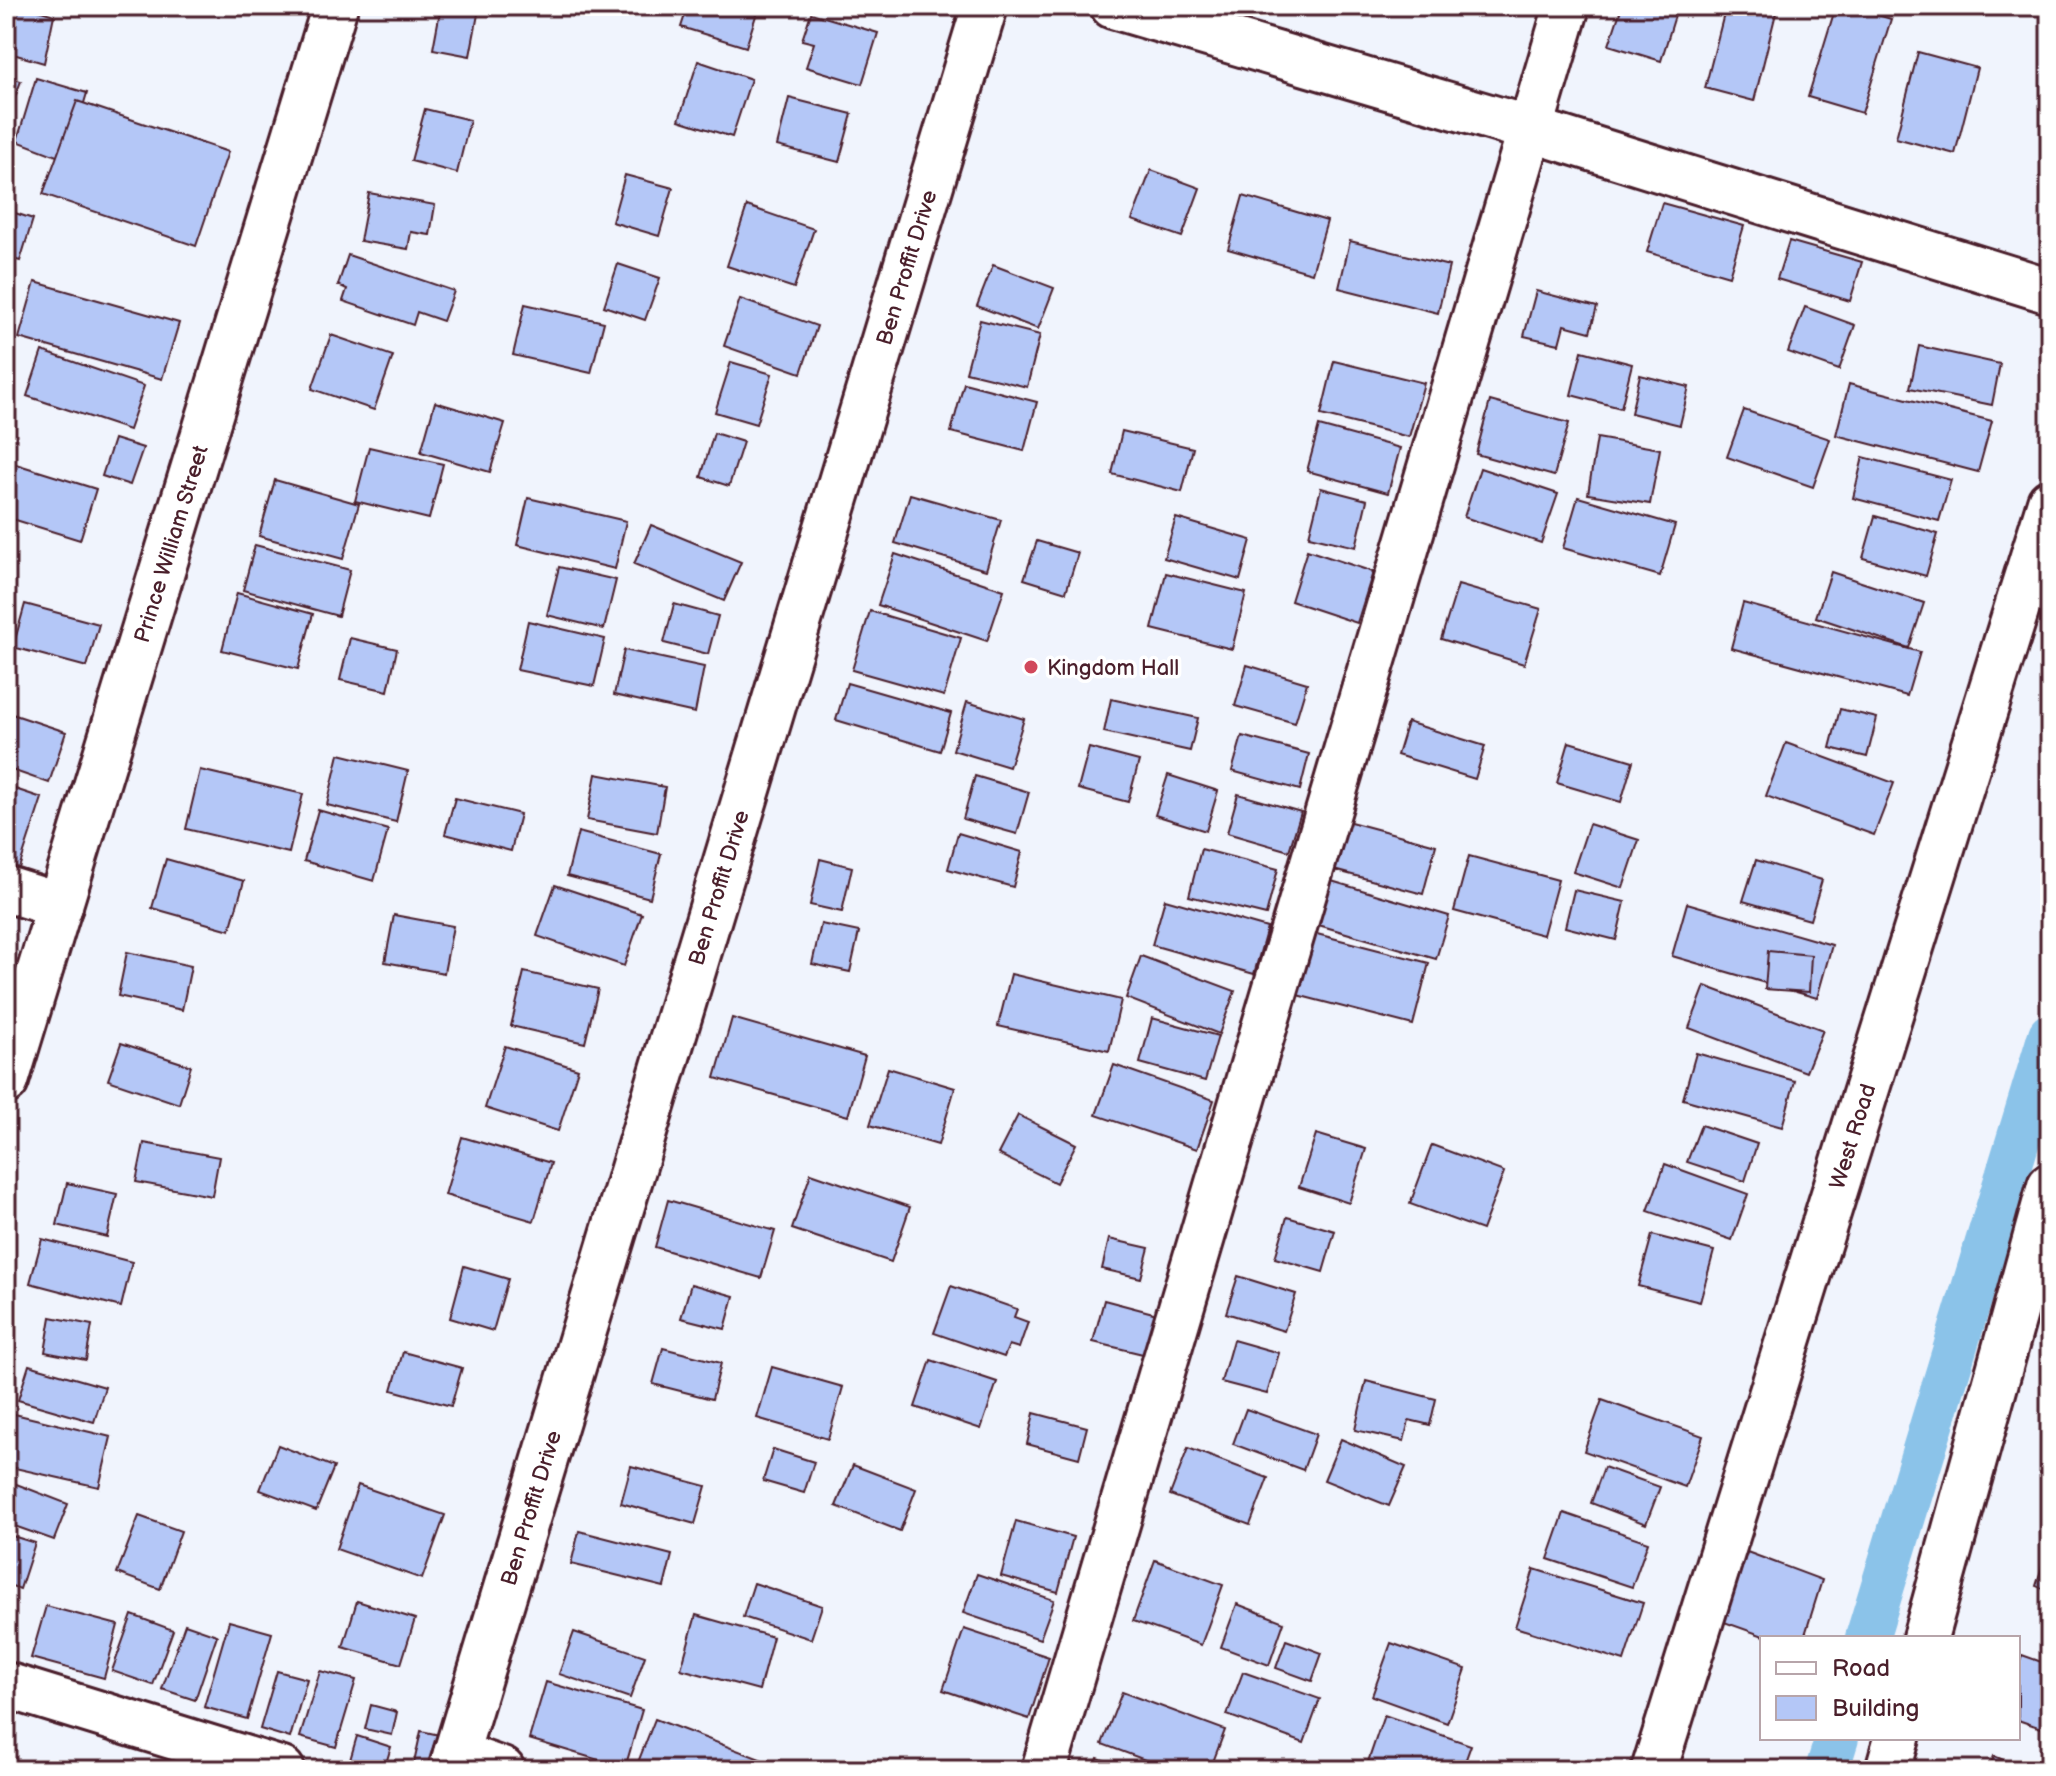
<svg xmlns="http://www.w3.org/2000/svg" width="2056" height="1776" font-family="'Balsamiq Sans',sans-serif">
	<style>
		.lines { fill: none; stroke-linecap: round; stroke-linejoin: round }
		.canal { stroke: #8bc3e9; stroke-width: 44 }
		.building { fill: #b4c7f7; stroke: #4a1f2b; stroke-width: 2 }
		.minor-casing { stroke: #4a1f2b; stroke-width: 50 }
		.minor { stroke: #fff; stroke-width: 44 }
		.poi-dot { fill: #d1495b; stroke: #fff; stroke-width: 3 }
		.labels { text-anchor: middle; stroke-width: 7; stroke-linejoin: round; paint-order: stroke }
		.street-label { font-size: 22px; fill: #4a1f2b; stroke: #fff }
		.poi-label { font-size: 22px; fill: #4a1f2b; stroke: #fff; text-anchor: start }
	</style>
	<rect width="100%" height="100%" fill="#f0f4fd"/>
	<filter id="ink" filterUnits="userSpaceOnUse"><feTurbulence type="fractalNoise" baseFrequency=".0125" numOctaves="2"/><feDisplacementMap in="SourceGraphic" scale="16" xChannelSelector="R" yChannelSelector="G"/><feConvolveMatrix kernelMatrix="1 2 1 2 8 2 1 2 1" color-interpolation-filters="sRGB"/></filter>
	<g filter="url(#ink)">
		<g class="lines">
			<g class="canal">
				<polyline points="1867,1638 2050,1035"/>
				<polyline points="1827,1770 1837,1738"/>
			</g>
		</g>
		<g class="building">
			<polygon points="6,6 25,6 54,15 44,63 6,52"/>
			<polygon points="255,6 280,6 278,14"/>
			<polygon points="441,6 479,9 470,56 433,49"/>
			<polygon points="688,6 759,6 746,47 681,27"/>
			<polygon points="1622,6 1667,6 1677,9 1661,61 1609,45"/>
			<polygon points="1726,6 1749,6 1776,13 1754,101 1705,88"/>
			<polygon points="1836,6 1848,6 1891,19 1862,113 1808,97"/>
			<polygon points="811,13 878,33 862,84 806,67 814,43 802,40"/>
			<polygon points="1918,52 1977,68 1955,154 1896,138"/>
			<polygon points="698,61 751,79 732,137 679,120"/>
			<polygon points="6,76 21,81 7,118 6,118"/>
			<polygon points="36,78 87,93 67,160 17,141"/>
			<polygon points="789,98 852,114 839,162 777,146"/>
			<polygon points="77,101 228,152 196,246 43,194"/>
			<polygon points="425,109 470,120 457,173 411,161"/>
			<polygon points="1151,170 1200,188 1182,237 1132,220"/>
			<polygon points="625,175 673,188 659,236 612,222"/>
			<polygon points="369,193 435,205 430,235 411,232 408,249 360,241"/>
			<polygon points="1243,196 1327,221 1312,273 1228,249"/>
			<polygon points="1662,203 1744,226 1729,276 1647,252"/>
			<polygon points="747,206 814,229 794,288 727,266"/>
			<polygon points="6,210 33,219 20,261 6,257"/>
			<polygon points="1350,241 1449,266 1438,313 1339,288"/>
			<polygon points="1789,241 1862,262 1850,301 1777,279"/>
			<polygon points="348,255 454,291 443,321 417,312 413,325 343,301 347,289 338,285"/>
			<polygon points="618,264 660,278 645,320 604,306"/>
			<polygon points="993,265 1054,288 1038,329 977,306"/>
			<polygon points="35,282 179,323 162,379 19,338"/>
			<polygon points="1536,291 1597,307 1590,332 1564,325 1559,344 1524,336"/>
			<polygon points="740,299 817,326 801,373 724,346"/>
			<polygon points="525,304 604,322 591,373 513,355"/>
			<polygon points="1805,307 1855,325 1839,370 1788,352"/>
			<polygon points="980,320 1040,335 1027,387 966,372"/>
			<polygon points="331,335 393,356 374,410 312,389"/>
			<polygon points="1919,346 2000,364 1992,405 1910,388"/>
			<polygon points="42,351 144,386 129,430 27,396"/>
			<polygon points="1582,351 1632,364 1621,408 1571,395"/>
			<polygon points="1334,361 1424,383 1409,437 1321,415"/>
			<polygon points="731,362 772,374 756,424 715,412"/>
			<polygon points="1640,375 1689,387 1680,425 1631,413"/>
			<polygon points="964,383 1037,402 1024,451 951,432"/>
			<polygon points="1849,384 1992,421 1978,472 1836,435"/>
			<polygon points="1490,401 1569,423 1554,476 1476,454"/>
			<polygon points="435,402 505,423 490,472 421,452"/>
			<polygon points="1744,410 1830,439 1813,487 1727,457"/>
			<polygon points="1319,426 1400,448 1388,493 1307,471"/>
			<polygon points="1122,431 1193,448 1182,492 1112,474"/>
			<polygon points="714,433 743,442 729,486 701,477"/>
			<polygon points="1597,438 1660,449 1650,504 1588,494"/>
			<polygon points="114,439 143,448 130,485 102,476"/>
			<polygon points="369,447 443,464 429,519 355,501"/>
			<polygon points="1863,457 1951,480 1939,521 1853,498"/>
			<polygon points="6,461 96,489 80,540 6,517"/>
			<polygon points="1480,468 1558,494 1541,543 1464,517"/>
			<polygon points="275,480 359,504 343,559 259,536"/>
			<polygon points="1321,488 1367,500 1356,547 1309,536"/>
			<polygon points="910,494 1001,520 986,570 895,543"/>
			<polygon points="1578,497 1675,525 1660,576 1563,548"/>
			<polygon points="528,498 626,521 615,569 517,545"/>
			<polygon points="1875,516 1938,534 1926,576 1863,558"/>
			<polygon points="1176,518 1251,540 1240,580 1164,558"/>
			<polygon points="651,525 741,562 724,601 634,564"/>
			<polygon points="1037,541 1078,553 1066,592 1024,579"/>
			<polygon points="255,545 350,570 338,616 243,590"/>
			<polygon points="1307,550 1373,572 1357,623 1291,601"/>
			<polygon points="895,554 1004,590 987,641 878,605"/>
			<polygon points="559,567 616,580 604,629 547,615"/>
			<polygon points="1831,572 1924,603 1909,648 1816,617"/>
			<polygon points="1166,573 1246,593 1232,649 1152,629"/>
			<polygon points="1458,585 1541,609 1524,664 1441,639"/>
			<polygon points="237,593 313,614 298,669 222,650"/>
			<polygon points="1743,603 1920,652 1907,696 1731,648"/>
			<polygon points="25,604 99,624 87,667 13,647"/>
			<polygon points="674,604 718,616 708,654 664,643"/>
			<polygon points="870,611 961,638 944,696 852,670"/>
			<polygon points="528,621 605,639 594,686 517,670"/>
			<polygon points="350,638 397,649 388,691 340,680"/>
			<polygon points="624,650 704,667 695,713 614,695"/>
			<polygon points="1247,665 1307,683 1295,723 1235,706"/>
			<polygon points="847,683 951,713 940,751 836,720"/>
			<polygon points="1111,699 1198,718 1190,751 1104,732"/>
			<polygon points="967,702 1024,719 1009,767 953,750"/>
			<polygon points="1840,709 1877,718 1867,757 1830,748"/>
			<polygon points="6,712 66,732 49,783 6,768"/>
			<polygon points="1407,722 1485,746 1475,779 1397,755"/>
			<polygon points="1242,736 1309,754 1300,790 1232,771"/>
			<polygon points="1569,742 1633,761 1621,802 1557,783"/>
			<polygon points="1786,743 1894,783 1874,835 1766,796"/>
			<polygon points="1089,748 1139,761 1128,802 1078,789"/>
			<polygon points="339,754 408,771 396,822 327,805"/>
			<polygon points="200,770 303,794 289,853 186,829"/>
			<polygon points="596,774 665,787 657,833 587,820"/>
			<polygon points="1168,775 1218,791 1206,831 1155,815"/>
			<polygon points="975,776 1029,792 1017,834 963,819"/>
			<polygon points="6,786 42,798 18,871 6,867"/>
			<polygon points="1238,794 1301,812 1289,851 1227,833"/>
			<polygon points="455,798 520,814 511,851 445,834"/>
			<polygon points="318,810 388,830 374,881 304,861"/>
			<polygon points="1343,820 1436,845 1423,894 1330,869"/>
			<polygon points="1589,824 1639,840 1623,888 1573,872"/>
			<polygon points="578,832 661,854 650,898 567,876"/>
			<polygon points="958,833 1022,852 1013,887 948,869"/>
			<polygon points="1201,849 1278,869 1266,915 1189,896"/>
			<polygon points="1469,856 1558,880 1543,935 1454,911"/>
			<polygon points="166,859 244,881 230,930 152,908"/>
			<polygon points="820,859 852,867 842,912 810,905"/>
			<polygon points="1756,860 1822,880 1810,920 1743,901"/>
			<polygon points="1328,880 1449,916 1436,959 1315,924"/>
			<polygon points="555,885 642,914 624,966 537,936"/>
			<polygon points="1574,890 1625,902 1616,940 1565,927"/>
			<polygon points="1165,899 1267,928 1254,974 1152,945"/>
			<polygon points="1687,903 1832,945 1817,998 1672,956"/>
			<polygon points="394,915 453,926 444,973 385,962"/>
			<polygon points="821,924 859,932 850,972 812,964"/>
			<polygon points="1313,933 1429,963 1413,1025 1297,995"/>
			<polygon points="1768,951 1811,955 1809,992 1765,989"/>
			<polygon points="127,952 191,966 182,1010 118,996"/>
			<polygon points="1141,956 1235,991 1219,1034 1126,998"/>
			<polygon points="524,972 598,989 585,1043 511,1026"/>
			<polygon points="1011,974 1121,1000 1109,1051 998,1026"/>
			<polygon points="1705,986 1823,1030 1806,1072 1689,1028"/>
			<polygon points="732,1018 865,1056 848,1116 715,1078"/>
			<polygon points="1152,1018 1218,1036 1205,1081 1140,1063"/>
			<polygon points="121,1043 191,1066 179,1104 108,1080"/>
			<polygon points="505,1046 578,1069 558,1131 485,1108"/>
			<polygon points="1696,1053 1795,1081 1782,1127 1683,1099"/>
			<polygon points="1114,1065 1214,1100 1197,1149 1096,1115"/>
			<polygon points="888,1068 955,1088 938,1145 870,1125"/>
			<polygon points="1018,1115 1076,1144 1056,1183 998,1154"/>
			<polygon points="1701,1125 1757,1144 1745,1181 1687,1162"/>
			<polygon points="1316,1134 1366,1149 1349,1203 1299,1187"/>
			<polygon points="462,1137 551,1163 534,1221 445,1195"/>
			<polygon points="144,1143 219,1157 212,1196 136,1182"/>
			<polygon points="1432,1145 1504,1172 1482,1230 1410,1204"/>
			<polygon points="1665,1164 1748,1194 1732,1240 1648,1211"/>
			<polygon points="811,1173 910,1207 891,1262 792,1229"/>
			<polygon points="67,1183 117,1194 107,1237 57,1225"/>
			<polygon points="668,1200 775,1231 761,1278 655,1247"/>
			<polygon points="1287,1217 1335,1231 1323,1272 1275,1258"/>
			<polygon points="1652,1235 1714,1251 1700,1302 1638,1286"/>
			<polygon points="42,1239 132,1262 121,1307 30,1283"/>
			<polygon points="1109,1239 1149,1248 1141,1278 1102,1269"/>
			<polygon points="464,1266 508,1279 493,1331 450,1318"/>
			<polygon points="1238,1276 1296,1294 1284,1331 1226,1313"/>
			<polygon points="691,1284 734,1296 725,1329 681,1318"/>
			<polygon points="951,1286 1017,1309 1014,1317 1028,1322 1019,1348 1009,1345 1004,1357 934,1333"/>
			<polygon points="1104,1300 1157,1314 1147,1355 1093,1342"/>
			<polygon points="51,1317 92,1325 86,1360 45,1352"/>
			<polygon points="1233,1340 1279,1353 1267,1394 1221,1382"/>
			<polygon points="663,1348 721,1363 712,1399 653,1384"/>
			<polygon points="403,1352 462,1368 451,1406 392,1390"/>
			<polygon points="931,1360 997,1382 981,1429 915,1407"/>
			<polygon points="29,1365 105,1387 94,1422 18,1400"/>
			<polygon points="772,1367 843,1387 828,1439 757,1418"/>
			<polygon points="1366,1381 1436,1399 1430,1425 1409,1420 1404,1441 1355,1430"/>
			<polygon points="1602,1400 1703,1436 1685,1487 1584,1451"/>
			<polygon points="1246,1409 1316,1434 1303,1470 1233,1444"/>
			<polygon points="6,1412 111,1437 99,1487 6,1466"/>
			<polygon points="1034,1413 1087,1427 1079,1458 1027,1444"/>
			<polygon points="1341,1439 1406,1467 1389,1506 1324,1480"/>
			<polygon points="278,1445 334,1467 316,1511 260,1490"/>
			<polygon points="1188,1448 1268,1478 1250,1525 1170,1495"/>
			<polygon points="773,1449 814,1462 804,1493 763,1481"/>
			<polygon points="853,1465 916,1489 900,1531 836,1506"/>
			<polygon points="631,1466 706,1486 695,1524 621,1503"/>
			<polygon points="1604,1467 1660,1487 1646,1524 1591,1503"/>
			<polygon points="6,1480 68,1504 54,1540 6,1523"/>
			<polygon points="358,1485 445,1515 422,1579 336,1549"/>
			<polygon points="1564,1513 1648,1542 1632,1587 1548,1559"/>
			<polygon points="139,1516 181,1531 160,1589 117,1573"/>
			<polygon points="1016,1521 1073,1537 1058,1592 1001,1576"/>
			<polygon points="579,1531 672,1555 664,1587 571,1564"/>
			<polygon points="6,1534 35,1543 20,1589 6,1584"/>
			<polygon points="2050,1542 2050,1591 2036,1586"/>
			<polygon points="1747,1552 1822,1580 1804,1638 1769,1638 1724,1622"/>
			<polygon points="1155,1560 1223,1585 1201,1645 1133,1621"/>
			<polygon points="1534,1569 1643,1603 1624,1661 1515,1627"/>
			<polygon points="977,1574 1054,1600 1040,1639 963,1613"/>
			<polygon points="754,1583 822,1606 811,1639 743,1617"/>
			<polygon points="357,1601 415,1619 401,1664 343,1647"/>
			<polygon points="1237,1604 1284,1622 1269,1665 1221,1647"/>
			<polygon points="46,1606 118,1625 104,1678 31,1658"/>
			<polygon points="132,1615 173,1630 153,1685 112,1671"/>
			<polygon points="696,1615 773,1637 759,1690 681,1669"/>
			<polygon points="229,1621 272,1633 247,1719 204,1707"/>
			<polygon points="185,1624 217,1635 195,1700 162,1689"/>
			<polygon points="964,1629 1049,1657 1029,1719 943,1690"/>
			<polygon points="574,1632 645,1656 630,1698 559,1674"/>
			<polygon points="1286,1640 1322,1653 1312,1681 1276,1668"/>
			<polygon points="1391,1643 1466,1669 1447,1723 1372,1696"/>
			<polygon points="2022,1655 2050,1665 2050,1731 2018,1720 2018,1666"/>
			<polygon points="277,1671 307,1679 290,1738 260,1729"/>
			<polygon points="320,1671 356,1680 336,1747 300,1737"/>
			<polygon points="1243,1672 1320,1699 1304,1743 1227,1715"/>
			<polygon points="546,1682 642,1710 625,1768 529,1739"/>
			<polygon points="1122,1692 1225,1730 1210,1770 1172,1770 1102,1744"/>
			<polygon points="371,1705 397,1712 392,1735 365,1729"/>
			<polygon points="1384,1715 1471,1745 1462,1770 1391,1770 1368,1762"/>
			<polygon points="655,1719 763,1760 760,1770 635,1770"/>
			<polygon points="421,1731 449,1737 441,1769 414,1763"/>
			<polygon points="357,1736 391,1747 384,1770 350,1760"/>
			<polygon points="1994,1756 2027,1770 1988,1770"/>
			<polygon points="1098,1758 1130,1770 1094,1770"/>
		</g>
		<g class="lines">
			<defs>
				<g id="minor">
					<polyline points="1113,6 1530,129 2050,291"/>
					<polyline points="6,889 60,906"/>
					<path id="s1" d="M6,1081L335,6"/>
					<polyline points="1925,1638 2050,1186"/>
					<polyline points="6,1685 282,1770"/>
					<polyline points="456,1754 502,1770"/>
					<path id="s2" d="M451,1770L985,6"/>
					<polyline points="1044,1770 1567,6"/>
					<path id="s3" d="M1654,1770L2050,502"/>
					<polyline points="1888,1770 1897,1738"/>
				</g>
			</defs>
			<use href="#minor" class="minor-casing"/>
			<use href="#minor" class="minor"/>
		</g>
	</g>
	<circle class="poi-dot" cx="1031" cy="667" r="8"/>
	<g class="labels">
		<g class="street-label">
			<text dy="8" stroke="none"><textPath href="#s2" startOffset="1570">Ben Proffit Drive</textPath></text>
			<text dy="8" stroke="none"><textPath href="#s1" startOffset="562">Prince William Street</textPath></text>
			<text dy="8" stroke="none"><textPath href="#s2" startOffset="922">Ben Proffit Drive</textPath></text>
			<text dy="8" stroke="none"><textPath href="#s3" startOffset="664">West Road</textPath></text>
			<text dy="8" stroke="none"><textPath href="#s2" startOffset="274">Ben Proffit Drive</textPath></text>
		</g>
		<g class="poi-label">
			<text x="1047" y="675">Kingdom Hall</text>
		</g>
	</g>
	<rect width="2056" height="1776" fill="none" stroke="#fff" stroke-width="32"/>
	<rect x="16" y="16" width="2024" height="1744" fill="none" stroke="#4a1f2b" stroke-width="3" filter="url(#ink)"/>
	<rect x="1760" y="1636" width="260" height="104" fill="#ffffff" stroke="#b7a5aa" stroke-width="2"/>
	<rect x="1776" y="1662" width="40" height="12" fill="#ffffff" stroke="#b7a5aa" stroke-width="2"/>
	<text x="1832" y="1676" font-size="24" fill="#4a1f2b">Road</text>
	<rect x="1776" y="1696" width="40" height="24" fill="#b4c7f7" stroke="#b7a5aa" stroke-width="2"/>
	<text x="1832" y="1716" font-size="24" fill="#4a1f2b">Building</text>
</svg>
